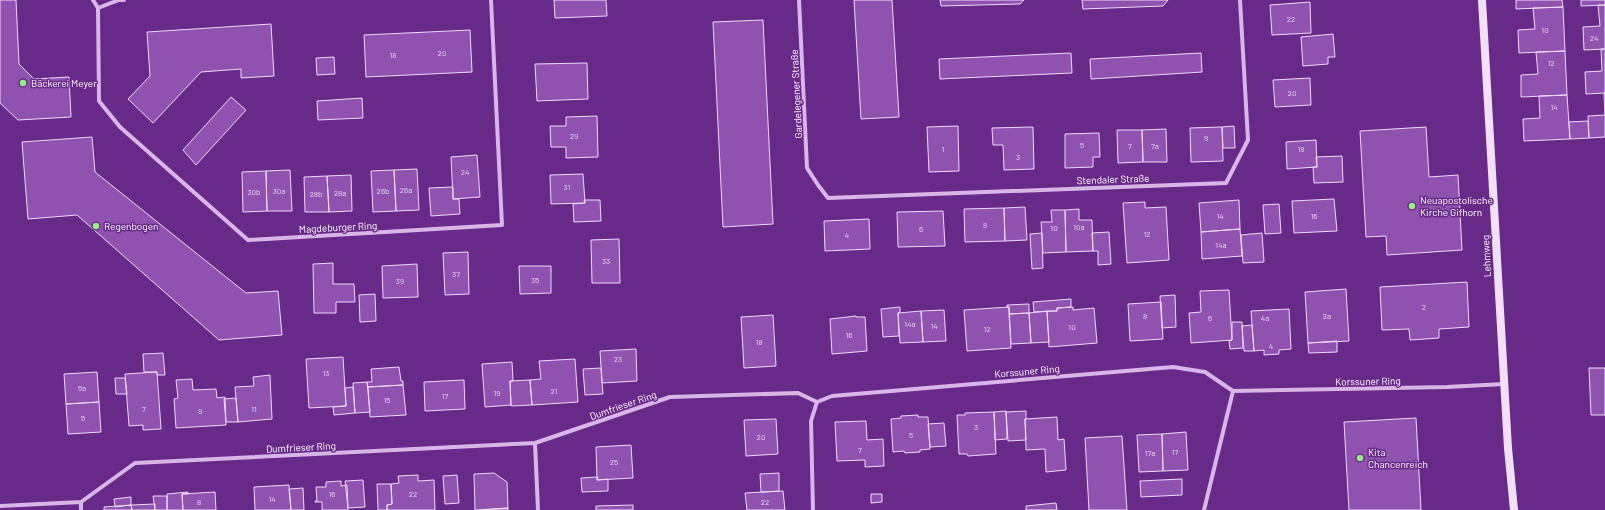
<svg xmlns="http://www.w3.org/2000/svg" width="1605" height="510" font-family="Barlow,sans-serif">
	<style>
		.building { fill: #8f53af; stroke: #eddbf7 }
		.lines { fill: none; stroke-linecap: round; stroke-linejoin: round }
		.street { stroke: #d7b7e8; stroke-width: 4 }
		.secondary { stroke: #f0e1f8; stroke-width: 8 }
		.poi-dot { fill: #94ef7e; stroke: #682a88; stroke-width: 1.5 }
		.labels { text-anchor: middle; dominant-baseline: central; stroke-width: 3; stroke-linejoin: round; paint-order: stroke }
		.number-label { font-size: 8px; fill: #e3d4eb }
		.poi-label { font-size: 10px; fill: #fff; stroke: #682a88; text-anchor: start }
		.street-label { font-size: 10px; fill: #fff; stroke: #682a88 }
	</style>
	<rect width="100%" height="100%" fill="#682a88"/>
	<path class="building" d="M0,0H16L19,64L34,79L69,77L71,117L18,120L0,103Z
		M554,0H606L607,16L555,18Z
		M854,0H892L899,117L861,119Z
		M940,0H1024L1020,4L941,6Z
		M1082,0H1168L1163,6L1083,9Z
		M1516,0H1562L1563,7L1516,9Z
		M1581,0H1605V5L1581,6Z
		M1310,2L1311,33L1272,35L1270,5Z
		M1598,5H1605V49L1584,50L1583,27L1600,26Z
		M1563,7L1565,51L1519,53L1518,30L1535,29L1533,8Z
		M763,20L773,224L723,227L713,22Z
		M271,24L274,76L241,78V69L201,72L153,123L128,99L150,76L147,32Z
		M470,30L472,72L366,77L364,35Z
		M1333,34L1335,57H1328V64L1303,66L1301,37Z
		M1601,49H1605V93L1586,94L1585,72L1602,71Z
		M1565,51L1567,95L1521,97V75L1538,74L1536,52Z
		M1071,53L1072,73L940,79L939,59Z
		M1201,53L1202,72L1091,79L1090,59Z
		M334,57L335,74L317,75L316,58Z
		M587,63L588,99L537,101L535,64Z
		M1310,78L1311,105L1275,107L1273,80Z
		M1604,93H1605V137L1589,138L1588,116L1605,115Z
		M1567,95L1570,139L1524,141L1523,119L1540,118L1539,96Z
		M231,97L246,110L196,165L183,150Z
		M362,98L363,118L318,120L317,101Z
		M597,116L598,157L566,158V147H551L550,126H566V117Z
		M1588,121L1589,138L1570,139L1569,122Z
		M958,126L959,171L929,172L927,127Z
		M1234,126L1235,148H1223L1222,127Z
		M1033,127L1034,169L1004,170L1003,145H993L992,128Z
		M1222,127L1223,161L1191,162L1190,128Z
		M1426,127L1429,177L1458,175L1462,250L1387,255L1386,236L1366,237L1360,131Z
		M1166,129L1167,162H1143L1142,130Z
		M1117,130H1142L1143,162L1118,163Z
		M1099,133L1100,157H1093V167L1065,168V134Z
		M92,137L95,172L246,293L278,291L282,335L219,340L77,215L28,219L22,142Z
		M1316,140L1317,167L1287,169L1286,142Z
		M477,155L480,197L453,199L451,157Z
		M1342,156L1343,182L1314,183L1313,167H1317L1316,157Z
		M417,169L419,210L396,211L394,170Z
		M290,170L292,211H267L266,171Z
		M394,170L396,211L373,212L371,171Z
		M266,171L267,211L243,212L242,172Z
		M583,174L585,203L551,204L550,175Z
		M351,175L352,211L329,212L327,176Z
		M327,176L329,212H305L304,177Z
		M453,187V199H459L460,214L431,216L429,188Z
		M1334,199L1337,231L1294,233L1292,201Z
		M584,200H600L601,221L574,222L573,204L585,203Z
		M1239,200L1240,229L1201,232L1199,203Z
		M1145,202V208L1166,207L1169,260L1127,263L1123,203Z
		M1279,204L1281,233L1265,234L1263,205Z
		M1025,207L1027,240L1005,241L1004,208Z
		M1004,208L1005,241L965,242L964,209Z
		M1079,209V220H1092L1093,251L1066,252L1065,210Z
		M1051,210H1065L1066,252L1043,253L1041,222H1052Z
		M943,211L945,246L898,247L897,212Z
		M869,219L870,249L825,251L824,221Z
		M1240,229L1242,256L1202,259L1201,232Z
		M1109,232L1111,264L1098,265V251H1093L1092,233Z
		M1042,233L1043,268L1032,269L1030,234Z
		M1262,233L1264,262L1243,263L1241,235Z
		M619,239L620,283H592L591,240Z
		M468,252L469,294L445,295L443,253Z
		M333,263V284H354L355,302H336V313H314L313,264Z
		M417,264L418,297L383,298L382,266Z
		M519,266H551V293L520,294Z
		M1467,282L1469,327L1439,329V338L1410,340L1409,329L1382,330L1380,287Z
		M1346,289L1349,341L1308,343L1305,292Z
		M1229,290L1232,340L1191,343L1189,313L1201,312L1200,291Z
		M375,294L376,321L360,322L359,295Z
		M1175,295L1176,327L1162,328L1160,296Z
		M1071,299V307L1057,308V311L1034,312L1033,302Z
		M1161,302L1163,339L1130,341L1128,304Z
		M1029,304V313L1009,314V307H1007V305Z
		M900,307V312L898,313L899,336L883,337L881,309Z
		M1009,307L1011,348L967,351L964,310Z
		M1073,307V310L1094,308L1097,343L1049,347L1047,311H1057V308Z
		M1289,309L1291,349L1279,350V354L1264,355V350L1254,351L1251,311Z
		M944,310L946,341L923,342L921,311Z
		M921,311L923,342L900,343L898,313Z
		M1047,311L1049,342L1031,343L1029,313Z
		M1029,313L1031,343L1011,344L1009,314Z
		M773,315L776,366L744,368L741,317Z
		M856,316V317H865L867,351L832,354L830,319Z
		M1232,322H1242L1243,348L1230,349L1229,341L1232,340Z
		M1252,325L1254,351H1244L1242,326Z
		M1337,341V352L1309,353L1308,343Z
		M636,349L637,381L602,383L600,351Z
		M163,353L165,375H157V372H144L143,354Z
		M343,357L346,406L309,408L306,359Z
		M575,359L578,402L532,405L530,380L541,379L539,361Z
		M512,362L513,381H510L511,405L485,407L482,364Z
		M399,367L401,381H403V385L368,387L367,382H372L371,369Z
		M601,368L603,394L585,395L583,369Z
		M1589,368H1605V415H1591Z
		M97,372L99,402L66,404L64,374Z
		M157,372L161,429L143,430V425L129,426L125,374Z
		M270,375L272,419L238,422L235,387L254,386L253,377Z
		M115,378H125L127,394H116Z
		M192,379L193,390L216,389L217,398L225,397L226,425L176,428L174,399L178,398L176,380Z
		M464,380L465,409L425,411L424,382Z
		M530,380L532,405L511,406L510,381Z
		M367,382L370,412L355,413L353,383Z
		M403,385L406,415L370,417L368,387Z
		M353,387L355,413L334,415L333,407L346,406L345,388Z
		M236,398L238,422H226L224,399Z
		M99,402L101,432L68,434L66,404Z
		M1006,411L1007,439L995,440L994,412Z
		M1026,411V419H1025L1026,440L1008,441L1006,412Z
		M994,412L996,454L968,456L967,454H959L957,415H965V413Z
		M918,415V417H928L930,449L920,450V452L905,453L904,451L893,452L891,419L901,418V416Z
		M1057,417L1058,440L1064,439L1066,470L1046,472L1045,449L1026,450L1025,419Z
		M1416,418L1421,510H1349L1344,422Z
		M776,419L778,454L746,456L744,420Z
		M866,421L867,440L883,439L884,466L865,467V460L837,461L835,422Z
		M944,423L946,446L930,447L928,424Z
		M1186,432L1188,470L1163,471L1162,434Z
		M1162,434L1163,471L1139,472L1137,435Z
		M1122,436L1127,510H1089L1085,438Z
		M631,445L633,478L597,480L596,447Z
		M494,473L507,482L508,508L475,510L474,474Z
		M779,473V491L761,492L760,474Z
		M418,475V481L434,480L435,510H387V505L392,504L391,484L399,483L398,476Z
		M457,475L459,503L445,504L443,476Z
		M598,477L597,480L608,479V491L582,492L581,478Z
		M1182,479V495L1141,497L1140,481Z
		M363,480L365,507L348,508L345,481Z
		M341,481V486L347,485L348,510H322V502H315V501H317L316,487H326V482Z
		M377,484H391L392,504L387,505V510H378Z
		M289,485L291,510H255L254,487Z
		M303,488L304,510H291L289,489Z
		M783,491L785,510H747L745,493Z
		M188,492V494H182L183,510H167V494Z
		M215,492L216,510H183L182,494Z
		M871,494H882V502L871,503Z
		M153,496H167V510H155Z
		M131,497V505L115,507L114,499Z
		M1056,503L1057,510H1026V506Z
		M155,504V510H132L131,505Z
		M131,505L132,510H104V507Z
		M633,505V510H596V506Z
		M508,508V510H481Z"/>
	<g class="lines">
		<path class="street" d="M93,0L98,8L99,101L120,127L248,240L502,225L491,0
			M799,0L807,168L818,185L828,198L1226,183L1248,140L1240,0
			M98,8L119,0H124
			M535,443L538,510
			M81,502V510
			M0,506L81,502L135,463L535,443L670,397L798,393L817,402L832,396L1173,367L1205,372L1233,391L1447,387L1504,384
			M813,510L811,421L817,402
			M1204,510L1233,391"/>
		<path class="secondary" d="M1482,0L1508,448L1514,510"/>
	</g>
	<g class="poi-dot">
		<circle cx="23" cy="83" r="4"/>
		<circle cx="1412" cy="206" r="4"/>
		<circle cx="96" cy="226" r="4"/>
		<circle cx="1360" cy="458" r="4"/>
	</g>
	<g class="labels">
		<g class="number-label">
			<text x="1291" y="19">22</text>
			<text x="1545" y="30">10</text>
			<text x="1594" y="38">24</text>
			<text x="442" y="53">20</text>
			<text x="393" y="55">18</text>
			<text x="1551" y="63">12</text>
			<text x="1292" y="93">20</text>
			<text x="1554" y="107">14</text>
			<text x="574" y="136">29</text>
			<text x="1206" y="138">9</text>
			<text x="1082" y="145">5</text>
			<text x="1130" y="146">7</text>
			<text x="1155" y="146">7a</text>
			<text x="943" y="149">1</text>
			<text x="1301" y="149">18</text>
			<text x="1018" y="157">3</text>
			<text x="465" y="172">24</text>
			<text x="567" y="187">31</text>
			<text x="406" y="190">26a</text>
			<text x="279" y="191">30a</text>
			<text x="383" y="191">26b</text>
			<text x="254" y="192">30b</text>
			<text x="340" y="193">28a</text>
			<text x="316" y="194">28b</text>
			<text x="1220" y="216">14</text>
			<text x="1314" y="216">16</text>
			<text x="985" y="225">8</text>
			<text x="1079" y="227">10a</text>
			<text x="1054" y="228">10</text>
			<text x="921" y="229">6</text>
			<text x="1147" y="234">12</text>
			<text x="847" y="235">4</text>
			<text x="1221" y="245">14a</text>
			<text x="606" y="261">33</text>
			<text x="456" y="274">37</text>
			<text x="535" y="280">35</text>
			<text x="400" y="281">39</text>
			<text x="1424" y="307">2</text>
			<text x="1145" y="316">8</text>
			<text x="1327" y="316">2a</text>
			<text x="1210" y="318">6</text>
			<text x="1265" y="318">4a</text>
			<text x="910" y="324">14a</text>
			<text x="934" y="326">14</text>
			<text x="1072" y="327">10</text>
			<text x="987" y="329">12</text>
			<text x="849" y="335">16</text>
			<text x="759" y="342">18</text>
			<text x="1271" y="346">4</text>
			<text x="618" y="359">23</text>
			<text x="326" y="373">13</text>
			<text x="82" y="388">5a</text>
			<text x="554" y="391">21</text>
			<text x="497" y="393">19</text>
			<text x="445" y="396">17</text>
			<text x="387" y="400">15</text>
			<text x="144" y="409">7</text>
			<text x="254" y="409">11</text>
			<text x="200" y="411">9</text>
			<text x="83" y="418">5</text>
			<text x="976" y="427">3</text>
			<text x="911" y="435">5</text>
			<text x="761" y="437">20</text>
			<text x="860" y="450">7</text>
			<text x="1175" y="452">17</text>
			<text x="1150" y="453">17a</text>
			<text x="614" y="462">25</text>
			<text x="332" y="494">16</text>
			<text x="413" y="494">22</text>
			<text x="272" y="499">14</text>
			<text x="199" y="502">8</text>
			<text x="765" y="502">22</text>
		</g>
		<g class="poi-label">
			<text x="31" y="83">Bäckerei Meyer</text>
			<text x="1420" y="200">Neuapostolische<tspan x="1420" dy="12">Kirche Gifhorn</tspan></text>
			<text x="104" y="226">Regenbogen</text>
			<text x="1368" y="452">Kita<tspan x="1368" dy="12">Chancenreich</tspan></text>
		</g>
		<g class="street-label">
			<text transform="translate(796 94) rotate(-93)">Gardelegener Straße</text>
			<text transform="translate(1113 179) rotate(-2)">Stendaler Straße</text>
			<text transform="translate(338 227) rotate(-3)">Magdeburger Ring</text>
			<text transform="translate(1486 256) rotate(-93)">Lehmweg</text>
			<text transform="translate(1027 371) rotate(-5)">Korssuner Ring</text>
			<text transform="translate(1368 381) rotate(-1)">Korssuner Ring</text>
			<text transform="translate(623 405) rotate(-19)">Dumfrieser Ring</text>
			<text transform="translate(301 447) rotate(-3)">Dumfrieser Ring</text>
		</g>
	</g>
</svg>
